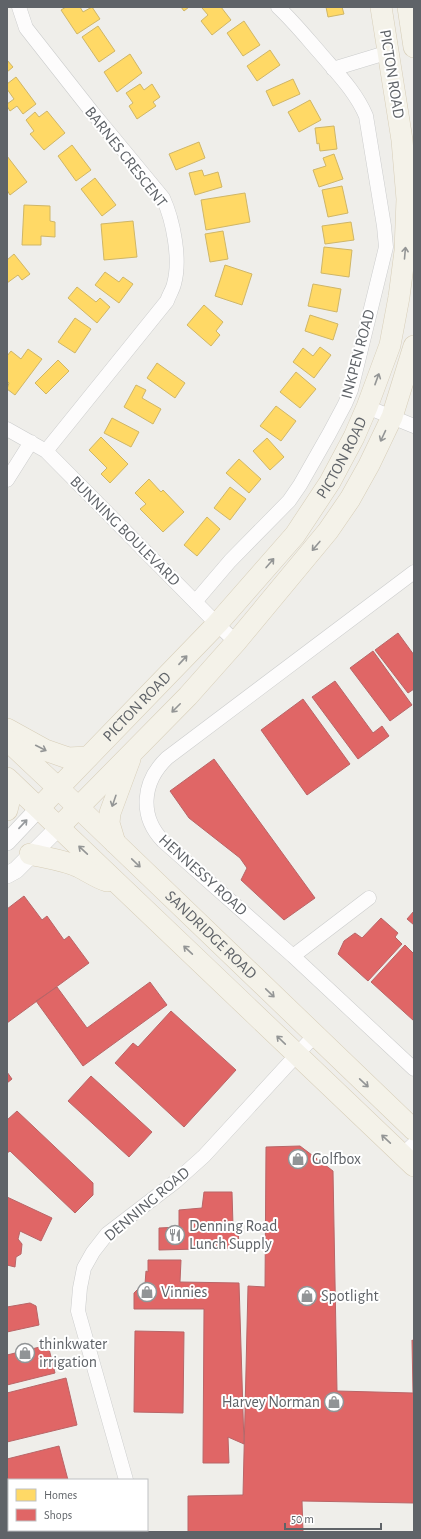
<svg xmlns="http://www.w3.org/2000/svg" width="421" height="1539" font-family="'Alegreya Sans',sans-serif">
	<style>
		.homes { fill: #ffd966; stroke: #cfb667 }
		.shops { fill: #e06666; stroke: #b96567 }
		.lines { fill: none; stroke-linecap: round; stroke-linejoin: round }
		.minor-casing { stroke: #cbcccc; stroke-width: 15 }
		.tertiary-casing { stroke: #cbcccc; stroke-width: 18 }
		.primary-casing { stroke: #d7ceb8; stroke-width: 22 }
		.minor { stroke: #fdfcfc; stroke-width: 14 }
		.tertiary { stroke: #fdfcfc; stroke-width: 17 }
		.primary { stroke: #f4f2e9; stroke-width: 21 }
		.oneway { stroke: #939595 }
		.oneway2 { stroke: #96999c }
		.labels { text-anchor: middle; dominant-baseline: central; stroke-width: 4; stroke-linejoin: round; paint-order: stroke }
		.street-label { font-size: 16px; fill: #5f6368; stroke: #fff }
		.poi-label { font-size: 16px; fill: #5f6368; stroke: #fff; text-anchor: start }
	</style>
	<rect width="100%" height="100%" fill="#efeeea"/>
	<path class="homes" d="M66,7H80L83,12L92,7L100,19L77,34L61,10Z
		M181,7H189L184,11Z
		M203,7H221L231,20L212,35L201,21L208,15L202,8Z
		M326,7H342L344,14L328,17Z
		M244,21L260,45L243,56L227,33Z
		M98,26L115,51L99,62L82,37Z
		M270,50L280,65L257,81L247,66Z
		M130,54L142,73L117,92L104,72Z
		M7,60L13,67L7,72Z
		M16,77L36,104L23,114L17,106L10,111L7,106V104L14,99L7,89V84Z
		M293,79L300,94L273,106L266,91Z
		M140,84L144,90L152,84L160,97L153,102L156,106L137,119L129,106L133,103L126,93Z
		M310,100L321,120L299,132L288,112Z
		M47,111L65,133L44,150L30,134L34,131L26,120L35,112L39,117Z
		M334,126L337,149L320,151L319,143L317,144L315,128Z
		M199,142L205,158L176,170L169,154Z
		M72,145L91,170L76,181L58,156Z
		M334,154L343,179L319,187L313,170L326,166L323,158Z
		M7,156L27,182L10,195L7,190Z
		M202,170L204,176L218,172L222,187L195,195L189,173Z
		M95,178L116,205L102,216L81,189Z
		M342,186L348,213L328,217L322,190Z
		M245,193L250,222L206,230L201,200Z
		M24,205L50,206V221L55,222V237L41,236V245H22Z
		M133,221L137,257L104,260L101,224Z
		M351,222L354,240L325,244L322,226Z
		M223,231L228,259L210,262L205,234Z
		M324,247L352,250L349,277L321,273Z
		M14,254L30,274L22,280L18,275L7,283V260Z
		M225,265L252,274L242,305L215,296Z
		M105,272L119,282L123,277L133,284L119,303L95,285Z
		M313,284L341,289L337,312L308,306Z
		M77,287L96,302L100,298L110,307L97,323L68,298Z
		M204,305L223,322L216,331L220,335L211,346L187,325Z
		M310,315L338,324L333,340L305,331Z
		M75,318L91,329L75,353L58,342Z
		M320,347L331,355L314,378L293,362L303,348L313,356Z
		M28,349L42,359L15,395L7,389L9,383L7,381V356L11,351L21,359Z
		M58,360L69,371L46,394L35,383Z
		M157,363L185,383L175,398L147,378Z
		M296,372L316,389L300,408L280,392Z
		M136,385L146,390L142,398L161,409L153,424L124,407Z
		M276,406L296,421L281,441L260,426Z
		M112,418L139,432L131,447L104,433Z
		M101,437L128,464L110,483L101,474L107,468L89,450Z
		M267,438L284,457L270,470L253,451Z
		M239,459L261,479L249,493L226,473Z
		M149,479L161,492L163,490L184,512L163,532L140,509L146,504L135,493Z
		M230,487L246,499L230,520L214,508Z
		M207,517L220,529L197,556L184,545Z"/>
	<path class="shops" d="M398,633L414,655V689L408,693L375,650Z
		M373,651L412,705L390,721L350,668Z
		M335,681L373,733L382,726L389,736L358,759L312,697Z
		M303,699L350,764L307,795L261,730Z
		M214,759L315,898L284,920L241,880L247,868L240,858L189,818L170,791Z
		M24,896L42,920L47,916L64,940L69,936L89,963L7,1023V909Z
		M414,911V925L407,919Z
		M381,918L398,933L395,937L402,944L368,981L338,954L344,941L355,933L362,938Z
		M405,945L414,954V1021L371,982Z
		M150,982L167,1005L83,1066L36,1001L57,987L87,1028Z
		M171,1011L236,1070L184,1127L115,1063L133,1043L138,1047Z
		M7,1072L12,1079L7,1083Z
		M91,1076L152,1132L129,1157L68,1101Z
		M17,1111L93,1183V1195L75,1213L10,1151L7,1153V1120Z
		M300,1146L333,1171L337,1391L413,1393L412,1340L414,1341V1503L302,1501L303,1532H188V1496L243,1495L248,1286L265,1287L266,1147Z
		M204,1192H232L233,1226H238L239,1248L159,1250V1228L179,1227V1210L202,1208Z
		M7,1197L52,1218L41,1241L20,1231L18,1239L22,1244L21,1254L16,1257L15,1267L7,1265Z
		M148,1260H181L180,1282L239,1283L244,1444L228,1437L229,1463H203L204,1309H134V1293L143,1284H145L146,1271L148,1272Z
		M30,1303L36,1306L39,1325L7,1332V1307Z
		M135,1331L184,1332L183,1413L134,1412Z
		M48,1345L55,1373L7,1385V1355Z
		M66,1378L77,1425L7,1442V1393Z
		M59,1446L68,1480H9V1497L7,1498V1459Z
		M9,1497V1530H12L7,1531V1498Z"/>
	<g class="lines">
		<g class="minor-casing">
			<path id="minor" d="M19,7L26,28L92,112L163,198C173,220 181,259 174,284C173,289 169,295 167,301L46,451
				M333,69L389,52
				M367,407L414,426
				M7,429L46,451L217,624L236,642
				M7,480L31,442
				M414,572L167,758C142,782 139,816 163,841L293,956L414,1069
				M195,602L230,561L289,501L300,485L329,434L345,404L351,390L386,247L384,226L366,116C356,92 337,73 320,53C306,37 293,21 278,7
				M293,956L369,898
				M402,1155L414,1144
				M126,1480L78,1311L80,1288L84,1268L93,1252L107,1234L175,1182L204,1156L314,1036
				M140,1530L141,1532"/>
		</g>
		<g class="tertiary-casing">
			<path id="tertiary" d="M7,842L39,808
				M7,875L16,870L59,827"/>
		</g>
		<g class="primary-casing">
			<g id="primary">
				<path d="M408,7L414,47"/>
				<path d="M7,729L45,750L68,758L88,757"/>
				<path id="s1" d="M7,740L58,788L414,1130"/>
				<path d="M7,778L414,1166"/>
				<path id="s2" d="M39,808L217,624L295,535L330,482L354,437L367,407L390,345L399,297L405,251L407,199L402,140L381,7"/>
				<path d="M7,810L10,798L11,782"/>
				<path d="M59,827L188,696L236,642L328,531L350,499L369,465L392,417L414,346"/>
				<path d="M115,843L109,823L110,813L130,759"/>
				<path d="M30,854C46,858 64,860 79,867C89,872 97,878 107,881"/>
			</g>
		</g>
		<use href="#minor" class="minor"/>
		<use href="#tertiary" class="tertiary"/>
		<use href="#primary" class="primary"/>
	</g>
	<defs><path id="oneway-shaft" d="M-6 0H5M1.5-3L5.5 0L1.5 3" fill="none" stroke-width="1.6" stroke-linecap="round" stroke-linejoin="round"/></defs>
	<g class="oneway">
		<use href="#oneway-shaft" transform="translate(405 253) rotate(-85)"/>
		<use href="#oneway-shaft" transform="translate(377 379) rotate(-70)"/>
		<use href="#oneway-shaft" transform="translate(383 436) rotate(115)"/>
		<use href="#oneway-shaft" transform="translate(316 546) rotate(130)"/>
		<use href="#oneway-shaft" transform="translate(270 563) rotate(-49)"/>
		<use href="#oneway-shaft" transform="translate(183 660) rotate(-47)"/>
		<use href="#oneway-shaft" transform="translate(176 708) rotate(135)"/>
		<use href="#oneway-shaft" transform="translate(41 748) rotate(27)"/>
		<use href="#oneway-shaft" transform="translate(114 801) rotate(109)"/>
		<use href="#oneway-shaft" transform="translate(83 850) rotate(-137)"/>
		<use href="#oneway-shaft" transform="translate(136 863) rotate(44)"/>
		<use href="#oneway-shaft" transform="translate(188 950) rotate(-137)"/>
		<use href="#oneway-shaft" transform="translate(270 993) rotate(44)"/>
		<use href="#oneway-shaft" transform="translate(281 1040) rotate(-136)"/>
		<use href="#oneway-shaft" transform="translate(364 1083) rotate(43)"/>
		<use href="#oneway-shaft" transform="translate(386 1139) rotate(-137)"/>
	</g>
	<use class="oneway2" href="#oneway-shaft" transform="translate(23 824) rotate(-47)"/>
	<defs>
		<g id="shop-ring" transform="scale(1)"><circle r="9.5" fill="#fff" stroke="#919496" stroke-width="1.5"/><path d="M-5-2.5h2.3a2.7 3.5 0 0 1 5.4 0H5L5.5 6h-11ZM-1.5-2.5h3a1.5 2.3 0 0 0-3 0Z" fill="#919496"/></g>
		<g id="restaurant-ring" transform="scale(1)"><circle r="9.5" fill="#fff" stroke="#919496" stroke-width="1.5"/><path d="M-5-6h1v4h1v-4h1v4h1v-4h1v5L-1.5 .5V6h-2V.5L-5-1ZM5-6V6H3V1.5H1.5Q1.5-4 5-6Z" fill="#919496"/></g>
	</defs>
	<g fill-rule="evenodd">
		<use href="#shop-ring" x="298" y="1159"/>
		<use href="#restaurant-ring" x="175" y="1235"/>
		<use href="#shop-ring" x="147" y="1292"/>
		<use href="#shop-ring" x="307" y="1296"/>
		<use href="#shop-ring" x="25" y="1353"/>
		<use href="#shop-ring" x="334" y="1402"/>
	</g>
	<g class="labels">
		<g class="street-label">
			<text transform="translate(392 74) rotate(81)">PICTON ROAD</text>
			<text transform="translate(126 157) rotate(52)">BARNES CRESCENT</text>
			<text transform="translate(358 354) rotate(-75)">INKPEN ROAD</text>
			<text stroke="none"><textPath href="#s2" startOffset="465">PICTON ROAD</textPath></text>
			<text transform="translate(125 531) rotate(45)">BUNNING BOULEVARD</text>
			<text stroke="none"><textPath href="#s2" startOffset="141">PICTON ROAD</textPath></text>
			<text transform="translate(203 875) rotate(42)">HENNESSY ROAD</text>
			<text stroke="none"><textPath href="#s1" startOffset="282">SANDRIDGE ROAD</textPath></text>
			<text transform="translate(147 1204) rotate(-40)">DENNING ROAD</text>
		</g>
		<g class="poi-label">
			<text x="312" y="1159">Golfbox</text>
			<text x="189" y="1226">Denning Road<tspan x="189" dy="18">Lunch Supply</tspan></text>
			<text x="161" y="1292">Vinnies</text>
			<text x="321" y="1296">Spotlight</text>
			<text x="39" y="1344">thinkwater<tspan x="39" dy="18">irrigation</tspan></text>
			<text x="320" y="1402" text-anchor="end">Harvey Norman</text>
		</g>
	</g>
	<rect width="421" height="1539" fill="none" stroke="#5f6368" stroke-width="16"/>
	<rect x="8" y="1479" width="140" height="52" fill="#ffffff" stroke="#bfc1c3"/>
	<rect x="16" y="1489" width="20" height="12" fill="#ffd966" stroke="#bfc1c3"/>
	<text x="44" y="1499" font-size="12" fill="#5f6368">Homes</text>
	<rect x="16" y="1509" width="20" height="12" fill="#e06666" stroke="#bfc1c3"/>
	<text x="44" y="1519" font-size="12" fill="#5f6368">Shops</text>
	<path d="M285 1523v6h96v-6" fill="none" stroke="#5f6368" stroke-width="2"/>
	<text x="291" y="1523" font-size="12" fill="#5f6368" stroke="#ffffff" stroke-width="3" paint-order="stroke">50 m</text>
</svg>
